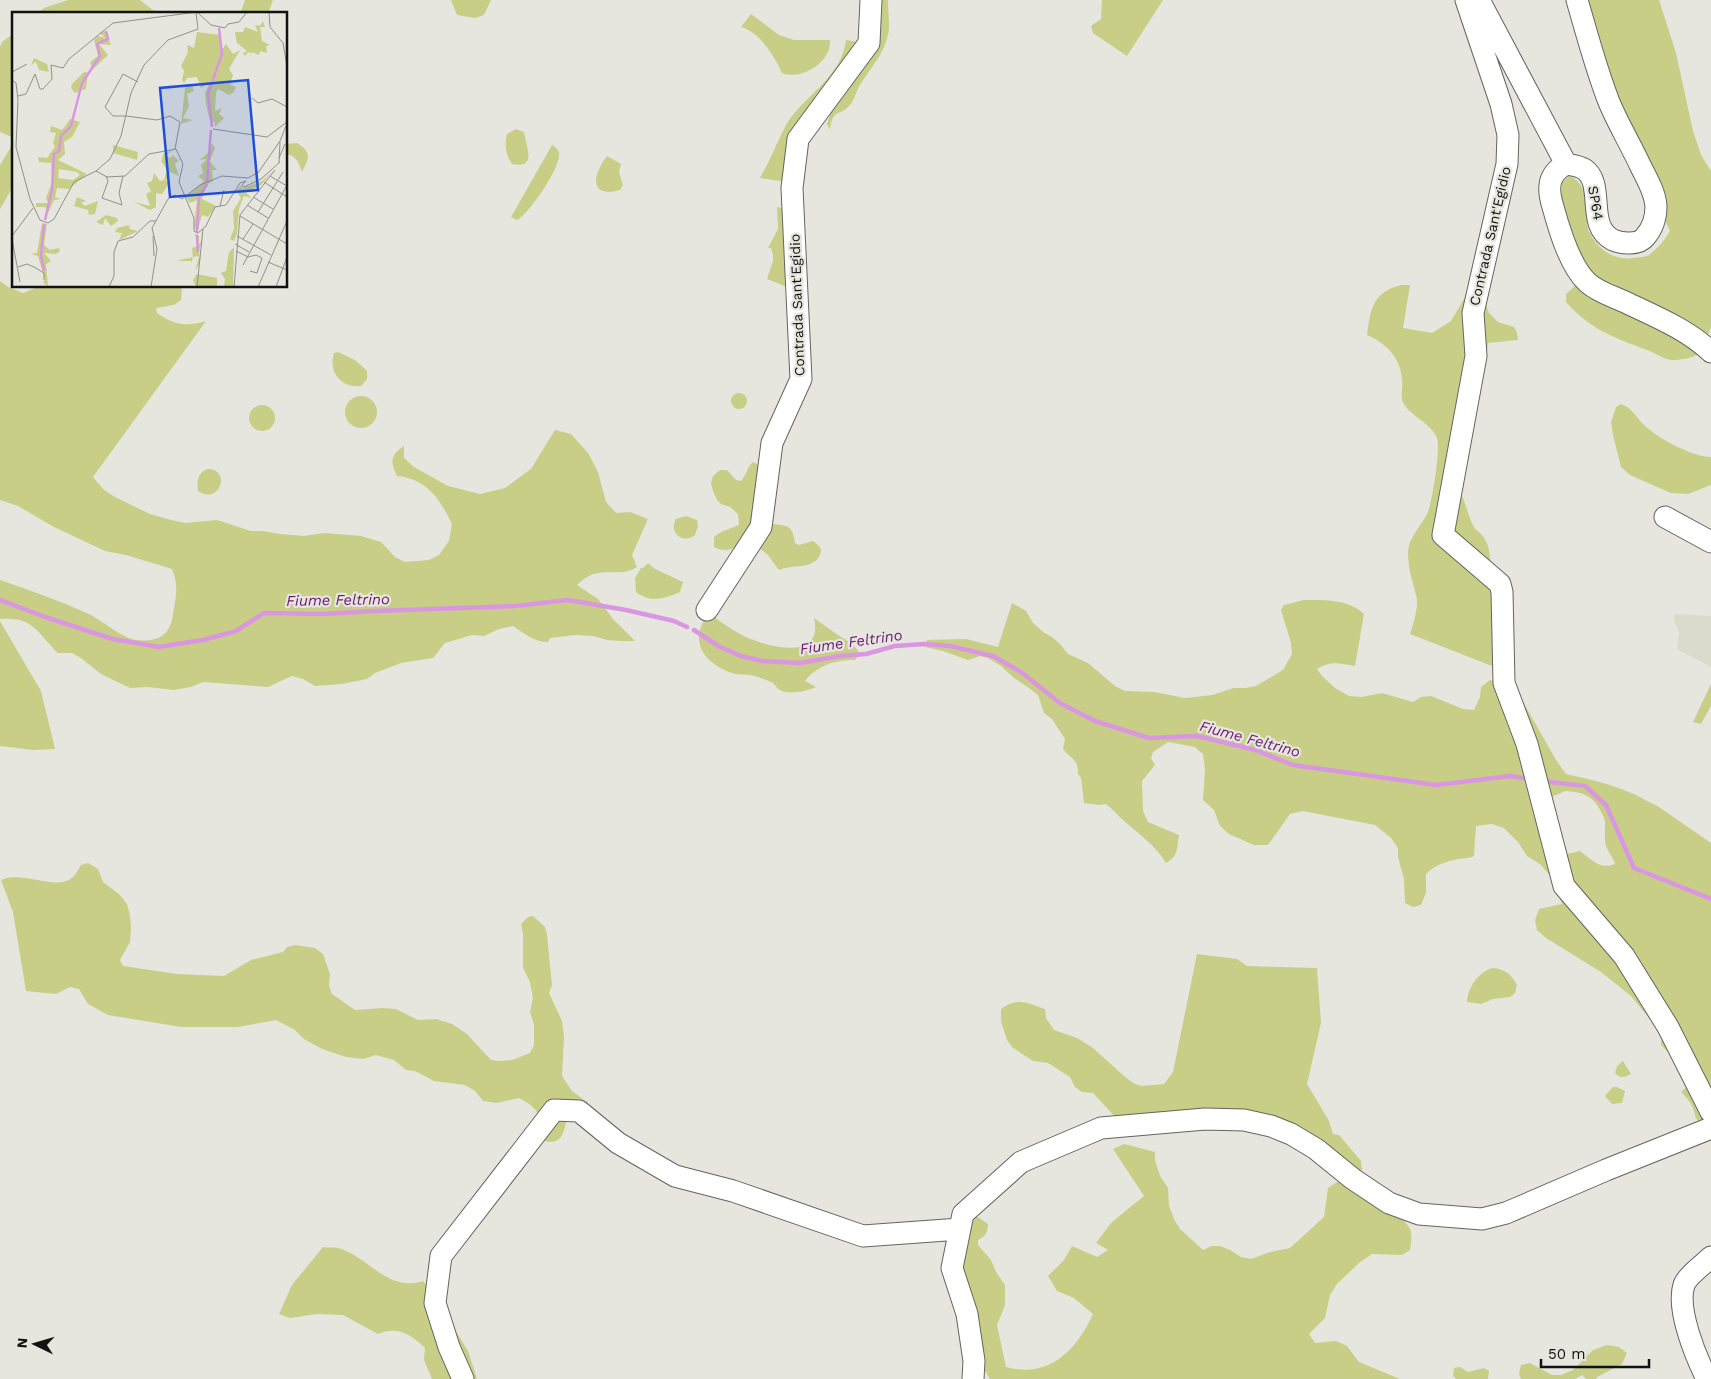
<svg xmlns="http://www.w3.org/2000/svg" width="1711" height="1379" font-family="'Work Sans',sans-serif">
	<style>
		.built { fill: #dadbcd }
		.green { fill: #c8ce86; fill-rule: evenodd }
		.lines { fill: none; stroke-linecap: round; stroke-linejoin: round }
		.stream { stroke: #db96e2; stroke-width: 4.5 }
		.minor-casing { stroke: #64655f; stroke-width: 23 }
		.minor { stroke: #fff; stroke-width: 21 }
		.labels { text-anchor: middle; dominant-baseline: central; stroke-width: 4.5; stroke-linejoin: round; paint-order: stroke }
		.street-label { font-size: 14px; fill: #121210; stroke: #e6e6df }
		.water-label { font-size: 15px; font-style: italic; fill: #6a1672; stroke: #e6e6df }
		.inset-river { fill: none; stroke: #db96e2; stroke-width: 2.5 }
		.inset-road { fill: none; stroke: #91918c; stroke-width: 1 }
		.view { fill: #1d4ed8; fill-opacity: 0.15; stroke: #1d4ed8; stroke-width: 2.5 }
		.inset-edge { fill: none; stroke: #121210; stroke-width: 2.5 }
	</style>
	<rect width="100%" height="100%" fill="#e6e6df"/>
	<path class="built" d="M1674,614L1711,616V667L1677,649L1679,631L1674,621Z"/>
	<path class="green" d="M68,0H140L158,14H37L44,8Z
		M245,0H273L268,14H240Z
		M451,0H491L484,15L475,18L457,15Z
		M878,0H888C888,9 889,18 889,27C888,50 871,67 860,85C856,91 855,99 850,105C838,118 833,107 830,130L827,124L833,106Z
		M1102,0H1163L1127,56L1093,33L1091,26L1101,19Z
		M1580,0H1659L1676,53L1693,131L1701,155L1711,171V327L1706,340L1585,272C1575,244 1559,214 1562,183L1569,176C1589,182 1586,212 1588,229C1596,248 1612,261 1634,258C1639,257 1645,257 1649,255C1658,248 1664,241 1670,231L1663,216Z
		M751,14L779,35L794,40H830C832,62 801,81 782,73C775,57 759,31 741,27Z
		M14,33V134L12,137L0,132V47L2,42Z
		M846,40L859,42L834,87L787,182L760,178C770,161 777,142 786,125C804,95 841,79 846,40Z
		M516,129L524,132C526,146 538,169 512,164C506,155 504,145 507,134Z
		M297,143C312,152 309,158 302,172C299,163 296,155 286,154V144Z
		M12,145L14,146V185L0,209V165Z
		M552,145C555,147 559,149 559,154C561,167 529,214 517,220L511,217Z
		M607,156L621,164L619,172L623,185L620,190C588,199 593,174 607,156Z
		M777,207L785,209L787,287L767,279L773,261V255L771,248H768L778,229Z
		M0,281L8,287L23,293L40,286L182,287L181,300L174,305L156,308L157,313C174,325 185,327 206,321L93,477L104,490L115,497L150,514L171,520L186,523L217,520L251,531H263L280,534L304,536L324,533L361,536L381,542L395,557L405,562L429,560L439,555L449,541L452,524C440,499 427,479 397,476C390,462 390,455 404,446V458L414,467L448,486L480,494L505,488L531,469L555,430L571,434L588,453L598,472L606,502L616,513L630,512L648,519L632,555L637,567C618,580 599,562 577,585L598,599L613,619L635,641H620L607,640L593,636L576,635L550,638L548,642C534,642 525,634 513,626L499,629L484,636L472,635L445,643L433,658L401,663L375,673L367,679L342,684L315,686L303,679L292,676L268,687L203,682L191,687L173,690L148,687L130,688L101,674L81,658L72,653H58C37,633 34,616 0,619V580C30,590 60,601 89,614C101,620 124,639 136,640C157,642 170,637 173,614C176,595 179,587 172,569L126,555L105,551L54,527L18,506L0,500Z
		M1401,285H1410L1403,328L1432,333L1451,321L1465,297L1473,289L1482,291L1489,313L1498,322L1514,327L1517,333L1518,340L1488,343L1486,363L1478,390L1458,489C1466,500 1467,515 1474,527C1475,530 1480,532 1482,535C1489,544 1489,551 1491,562L1487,567L1502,655L1492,666L1410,634C1413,625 1416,615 1417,605C1418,597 1414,591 1413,583C1410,574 1408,562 1408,553C1408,538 1422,525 1428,512C1432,502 1441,447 1437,438C1431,422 1405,414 1402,399C1401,393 1403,386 1402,380C1401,358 1387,344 1367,335C1371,308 1372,293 1401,285Z
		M1576,285L1668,332L1701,353C1692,358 1683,360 1672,360C1662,359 1656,353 1647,350C1613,337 1591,330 1566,302V294Z
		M338,352L355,360L367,371V379L361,386C341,388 328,372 334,353Z
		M731 401a8 8 0 1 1 16 0a8 8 0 1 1-16 0Z
		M345 412a16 16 0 1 1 32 0a16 16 0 1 1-32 0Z
		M1621,404C1632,408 1636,417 1644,425C1657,438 1693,457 1711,457V485L1688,494L1671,493L1630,475L1621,467L1613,435L1611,422L1616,407Z
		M249 418a13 13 0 1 1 26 0a13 13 0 1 1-26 0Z
		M753,462L762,467L748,542C737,547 726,554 714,547V537L721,532L739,525L738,514L730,507L721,504L717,500L713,491L711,483L713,476L720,470H727L736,480L741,481C747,474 747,467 753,462Z
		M207,469C232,468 220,506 198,491C197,481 197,474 207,469Z
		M686,516L697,520L698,526L695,535C683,545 668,532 676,519Z
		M773,524C789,525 793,527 795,543L799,545L813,541C818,545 823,548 820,555C813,570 792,564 779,570L767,554L754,544L765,526Z
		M648,563L655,569L683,582L680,592C664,599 650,603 636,592L635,578L641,568H643Z
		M1304,600C1324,600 1348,599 1364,614L1355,666C1339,664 1332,660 1317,669L1322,676L1335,688L1349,696L1362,697L1382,693L1413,702L1421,697L1431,696L1463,709L1474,710L1480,697L1481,687L1490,680L1513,684L1556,760L1566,774C1588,779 1611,784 1631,793C1640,796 1647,802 1656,805L1711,843V1124L1706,1125C1692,1119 1697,1116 1692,1106C1690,1101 1685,1096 1681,1092L1691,1083L1676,1055L1667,1051L1661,1045L1662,1034L1631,996L1601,972L1546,938L1537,930L1535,920L1539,909L1562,904L1552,878L1540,864L1527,856L1518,842L1504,828L1492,824L1476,826L1474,856C1468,859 1464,858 1458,859C1445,862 1435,865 1426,874V893L1421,905L1413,907L1405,903L1404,879L1398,857V848L1391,838L1375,825L1303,811L1290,814L1268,845H1254L1229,834L1220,826L1214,810L1203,800L1205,770L1203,754L1195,747L1168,742L1153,752L1151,758L1155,765L1142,781L1143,811L1148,822L1179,835C1177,848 1178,857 1166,863C1155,845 1139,834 1124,821C1117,815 1113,809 1106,804L1099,805L1084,803L1081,778L1078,774C1078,758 1072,760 1063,749L1065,739L1052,719L1044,713L1038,695L1029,688L1014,678L1001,666L988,658L980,656L968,660L943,651L925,647L927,640L966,639L998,647L1012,603L1026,611L1033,623L1043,632L1052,637L1060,644L1068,654L1088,663L1115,686L1125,691L1154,692L1185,698L1212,695L1234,688H1245L1256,686L1283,670L1292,654L1291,643L1281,610L1284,605ZM1566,791C1582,792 1594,796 1601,812C1603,815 1605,819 1605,823C1605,831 1604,838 1606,846C1608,852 1613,857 1615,864C1600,870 1592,860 1580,851L1562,855L1546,799Z
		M710,614C721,622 733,631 746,637C768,647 824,662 814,618C821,623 828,628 835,633C845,640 854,643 860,654L855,660C835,660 818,665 805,681L816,687C807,691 787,696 778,689C776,687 775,685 773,683C767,680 761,678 755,676C748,674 742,675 735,674C714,668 692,651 701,627C702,622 707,618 710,614Z
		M0,621L41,691L55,749L33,750L0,746Z
		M1711,684V706L1701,724L1693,722Z
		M88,863L98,869L103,882L119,894L127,904L130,915L131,928L130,942L120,960L123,966L177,974L224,976L251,960L283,952L287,947L295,945L315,948L323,954L330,974L329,985L332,994L355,1010L382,1008L396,1009L418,1020L436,1019L452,1024L467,1034L491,1060L500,1061L512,1060L530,1053L534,1045V1025L530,1012L533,998L530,982L523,968V934L521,924L528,917L533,916L545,927L547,935L552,985L549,993L562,1021L564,1037L562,1076L572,1091L587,1102L583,1110L568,1114C564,1128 565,1146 544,1141C540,1117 542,1110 519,1098L497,1103L483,1101L475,1091L465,1085L434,1081L415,1071L406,1070L394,1060L376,1055L363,1059L346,1057L322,1049L304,1039L295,1030L276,1020L238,1027H181L108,1015L88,1004L79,989L70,987L56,994L26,991L13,912L1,880C23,870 58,893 74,876C77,873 79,868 81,865Z
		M1197,954L1237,959L1247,966L1317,968L1321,1023L1307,1084L1329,1121L1333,1134L1339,1135L1361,1161L1363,1179L1302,1131L1118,1120L1093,1093L1082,1092L1075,1087L1070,1077L1048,1063L1033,1061L1012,1047L1007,1040L1001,1021V1009C1018,997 1027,1003 1045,1009L1046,1018L1054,1030L1077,1038L1093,1048L1124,1076L1133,1083L1141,1086L1164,1084L1173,1072Z
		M1492,968C1505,969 1511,974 1517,985L1515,993L1510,997L1493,999L1481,1004L1467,1002C1468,987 1478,973 1492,968Z
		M1623,1061L1631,1074C1625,1077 1620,1079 1615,1073L1617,1066Z
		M1613,1087H1617L1625,1091L1622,1103L1612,1104L1605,1096Z
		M1124,1144L1155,1152V1160L1160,1176L1168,1188L1169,1206L1175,1221L1180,1229L1203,1250L1212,1246H1220L1230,1250L1241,1257L1251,1259L1270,1252L1290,1248L1324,1217L1328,1188L1340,1180C1359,1191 1398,1209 1409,1227C1413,1233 1411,1242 1410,1250L1402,1255L1372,1254L1359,1263L1337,1284L1330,1295L1325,1318L1309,1334L1315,1343L1336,1341L1347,1346L1359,1362L1400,1379H990L981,1364L958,1268L973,1214L988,1224C988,1232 986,1236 978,1240V1245L991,1260L996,1272L1005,1285V1305L997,1325L1006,1367C1050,1379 1077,1349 1093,1314L1074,1298L1057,1291L1048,1276L1064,1260L1072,1246L1097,1257L1108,1250L1096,1243L1112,1222L1144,1196L1113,1149Z
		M323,1247C328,1248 334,1247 338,1248C368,1256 388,1293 423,1281L447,1310L454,1328L468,1351L477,1379H432L424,1360L425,1348C410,1334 398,1326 378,1334L343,1315L317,1314L290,1318L279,1314L292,1285Z
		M1607,1345L1619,1347L1627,1353L1622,1364L1597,1377L1596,1379H1586L1582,1375L1575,1379H1521L1519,1374L1521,1365L1530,1363L1552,1375H1561L1573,1370L1593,1350Z
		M1460,1367L1468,1372L1484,1368L1489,1371L1488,1379H1456L1453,1376L1454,1368Z"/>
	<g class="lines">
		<path class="stream" d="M0,600L48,618L113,639L159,647L203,640L236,631L264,613L322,614L375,611L515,606L568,600L626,610L674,621L687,627
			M694,630L720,647L741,656L762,661L800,663L840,656L866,654L895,646L924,644L950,646L993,656L1021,672L1060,703L1095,721L1149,738L1197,736L1255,750L1293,765L1436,785L1510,776L1529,779
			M1542,781L1585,786L1606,805L1634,868L1711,899"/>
		<g class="minor-casing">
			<path id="minor" d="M1466,0L1501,104L1508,135L1507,164L1473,313L1476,356L1443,535L1500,584L1502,592L1504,683L1527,744L1564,886L1624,956L1668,1027L1711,1112
				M1479,0L1566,164
				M1577,0C1587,34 1596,69 1609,102C1618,124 1631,145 1641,167C1647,179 1655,192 1656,206C1656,218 1653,228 1645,237C1639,245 1622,244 1613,240C1585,226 1606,184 1584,169C1579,166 1571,165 1566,164C1548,174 1547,188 1553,207C1559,229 1570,267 1588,283C1598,292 1612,296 1625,302C1654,316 1687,329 1711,352
				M1665,517L1711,542
				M707,610L761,527L772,443L801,379L792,188L798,139L869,43L871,0
				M463,1379L449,1347L435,1303L441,1256L554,1110L579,1111L618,1143L675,1176L733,1191L863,1236L960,1229
				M973,1379L974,1361L967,1314L952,1268L963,1214L1021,1162L1101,1128L1205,1119L1244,1120L1271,1126L1291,1134L1316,1149L1353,1179L1389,1203L1419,1214L1482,1219L1506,1213L1606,1170L1711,1128
				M1707,1379C1696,1357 1676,1309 1684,1285C1687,1276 1704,1264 1711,1257"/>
		</g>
		<use href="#minor" class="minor"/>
	</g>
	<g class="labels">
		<g class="street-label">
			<text transform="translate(1596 203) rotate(80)">SP64</text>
			<text transform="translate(1490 236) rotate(-77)">Contrada Sant'Egidio</text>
			<text transform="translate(797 305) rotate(-92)">Contrada Sant'Egidio</text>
		</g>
		<g class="water-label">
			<text transform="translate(338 600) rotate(-1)">Fiume Feltrino</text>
			<text transform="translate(851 642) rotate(-8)">Fiume Feltrino</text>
			<text transform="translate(1250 739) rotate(15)">Fiume Feltrino</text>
		</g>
	</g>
	<g transform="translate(12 12)">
		<rect width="275" height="275" fill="#e6e6df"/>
		<path d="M251,9L253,15H248L250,29L258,33L254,34L255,41L248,39L247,43L240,40L238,45L239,41L236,40L233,44L231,41L235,39L225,31L223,20H231L233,15L246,20L243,13L248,14ZM94,19L99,33L87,32L96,43L80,58L78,50L86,44L82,28L86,24L94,26L87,21ZM185,20L208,23L210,38L214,32L221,42L228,38L217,57L221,63L218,72L224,75L222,80L217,83L206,77L204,81L203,99L210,96L207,102L212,106L203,115L202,109L199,113L194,93L193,81L197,72L189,76L185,65L175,66L172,71L170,68L172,59L169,54L176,40L175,33L182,36ZM22,46L35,52L37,60L27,58L24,50L19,53ZM72,60L76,61L74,77L63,81L59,76L60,72ZM180,73L182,79L175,82L177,94L171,106L181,108L169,112L173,76ZM58,107L68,110L60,125L52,130L53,142L46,148L75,162L57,177L45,176L43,185L49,187L42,188L36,201L33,195H24V191H36L34,186L40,170L39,151L27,150L26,145L35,146L43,135L41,131L44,121L38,120L39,114L50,118ZM47,157L65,160L68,163L61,168L46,166ZM200,131L203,136L198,149L205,158H200L201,169L195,173L190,187L204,194L196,205L190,203L185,221L182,213L185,188L178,191L174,185L192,169L186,164L191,161L189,153L195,147L188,148L198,139ZM101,133L126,140L125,148L101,141ZM162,138L154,143L158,146L161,143L166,148L169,146L163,152L167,164L158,160L154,169L157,171L150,182L144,181V195L138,198L122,190L138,194L134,182L139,179L135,171L140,169L142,161L148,169L152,168L155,158L149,149L152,141ZM262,158L249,173L234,180L239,186L232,184L227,196L225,221L222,229L218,227L222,217L221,199L229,186L224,179L229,173L231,176L250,169ZM65,185L74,189L69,191L73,194L86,189L83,202L77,203L76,198L62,194ZM94,203L105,206L106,209L99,214L93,206L91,213L84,210ZM30,211L35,212L32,233L38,238L47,236L48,239L44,242L32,241L39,249L34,252L36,275L31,270L33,268L26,244L19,242L25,241ZM117,213L118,217L126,219L107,228L110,221L103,220L105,216ZM183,221L187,224V233L191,225L187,239L188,251L183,259L187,244L181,245L179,252V249H164L181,245L180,236L185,234ZM222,235L221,275H212L213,267L209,261L214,259L217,240ZM185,262L205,266V275H184L181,268Z" fill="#c8ce86" fill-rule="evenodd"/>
		<path class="inset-river" d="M200,115L196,82L210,42L207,16M195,170L199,118M33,208L40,178L42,142L47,139L49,124L59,114L70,71L88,44L85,32L96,27L94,19M185,220L187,185L195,172M185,223L186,240M32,259L29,244L32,212"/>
		<path class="inset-road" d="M257,0L258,15L271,31L275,54M0,60L15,52M0,68L4,71L6,88L4,135L18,187L28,208L36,211L42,207L62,170L84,159M6,84L14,82L23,62L28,77H31L40,67L39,53L51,56L57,47L101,11L185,0L199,13L213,16L216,12L227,10L235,0M240,86L246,91L260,87L275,95M113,104H101L93,95L111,62L126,70M114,104L145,108L158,104L168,110L163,137M201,117L255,125L275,110M267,146L273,132M267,151L268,130M84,159L95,165L113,164L137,142L164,137L171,152L167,170L182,206V219L186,221L194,214L203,195L214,193L228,171L234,169L230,173L232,175L249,167L268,150M84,159L98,147L109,124L119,81L132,53L156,28L186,17L184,1M246,161L268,129L274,114M94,164L96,169L90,186L110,193L107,181L111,164M258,164L275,174M252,170L275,185M241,185L261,197M235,193L256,206M208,194L212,178M246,200L271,160M228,204L275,232M0,224L21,196M141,224L142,244M225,224L259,243M0,227L8,270M231,227L241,212M223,232L237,240M224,239L236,245L244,243L250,246L245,261L238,259M256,250L275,258M231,253L275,173M6,255L15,252L22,255L32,261V268M97,275L102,264V240L106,229L121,225L138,209H144M139,275L145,237L140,216L156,187L163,183L170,187L188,173L210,164L236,166L247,160M185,275L191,217M222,275L228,203L263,158M246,275L275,209M264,275L275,245"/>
		<path class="view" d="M236,68L246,178L158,185L148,76Z"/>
		<rect width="275" height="275" class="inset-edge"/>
	</g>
	<g transform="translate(35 1344) rotate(275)" stroke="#e6e6df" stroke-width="4" paint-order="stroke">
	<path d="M0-4L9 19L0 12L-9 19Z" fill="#121210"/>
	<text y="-8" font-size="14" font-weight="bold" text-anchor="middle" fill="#121210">N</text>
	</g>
	<path d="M1541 1359v8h108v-8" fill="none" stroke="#121210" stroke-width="2.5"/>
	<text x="1548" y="1359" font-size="15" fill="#121210" stroke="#e6e6df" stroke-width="4" paint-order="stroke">50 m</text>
</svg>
